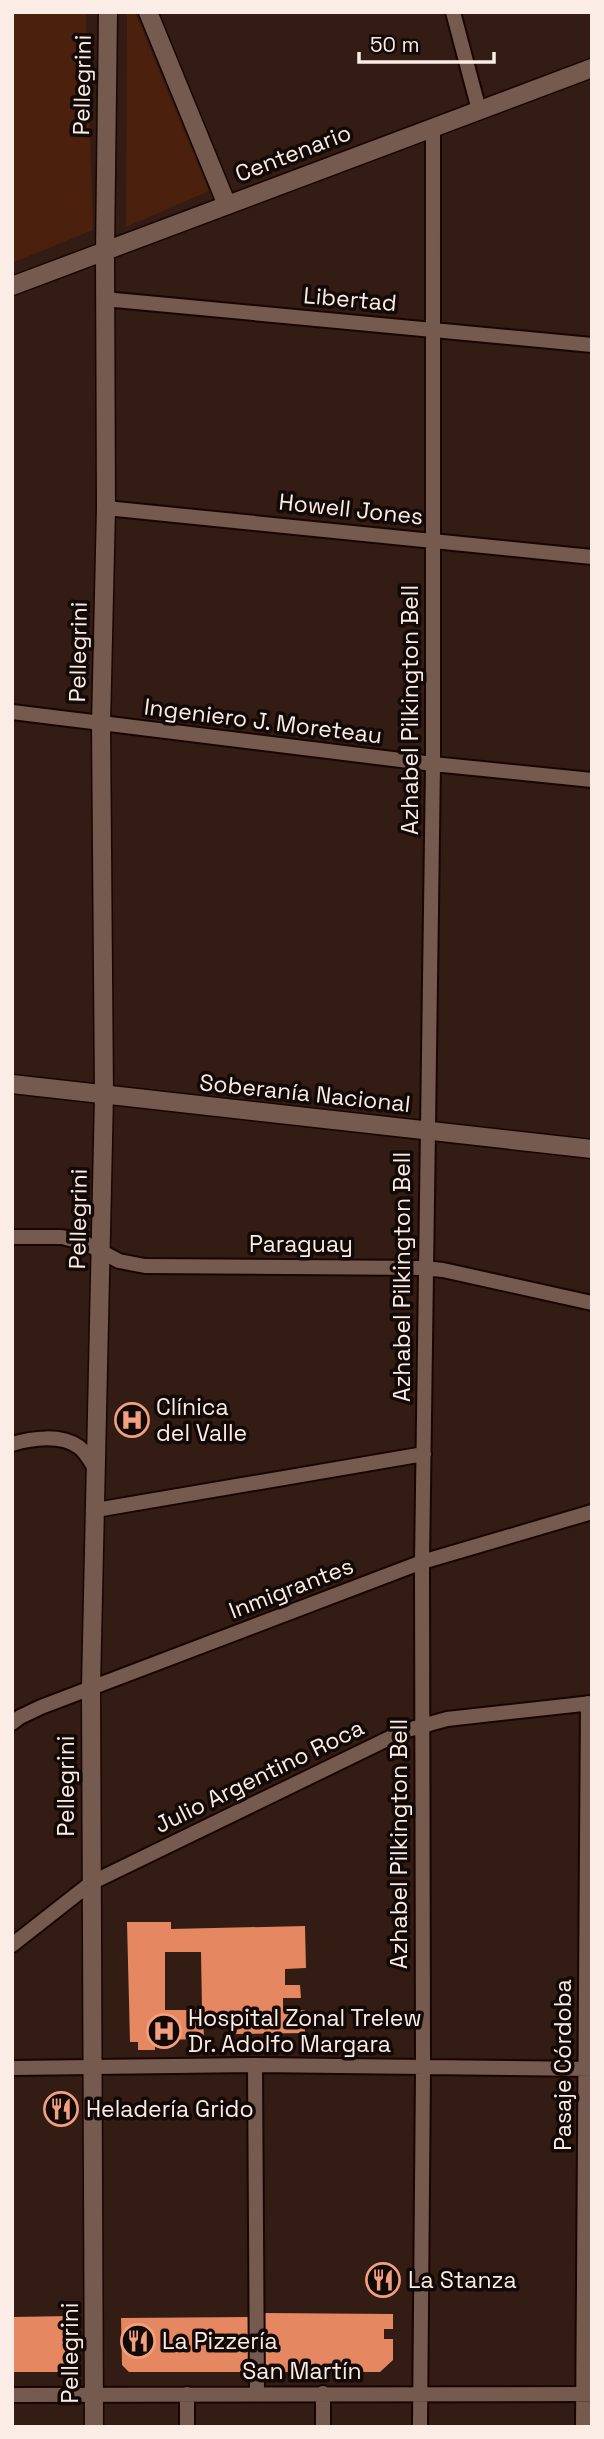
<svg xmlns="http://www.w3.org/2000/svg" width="604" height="2439" font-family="'Space Grotesk',sans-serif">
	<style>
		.green { fill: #4b200d }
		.building { fill: #e58861; fill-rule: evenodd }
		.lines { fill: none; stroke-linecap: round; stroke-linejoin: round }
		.minor-casing { stroke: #190601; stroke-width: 18 }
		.tertiary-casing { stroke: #190601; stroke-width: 21 }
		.minor { stroke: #755a4f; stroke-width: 14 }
		.tertiary { stroke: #755a4f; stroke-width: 18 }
		.labels { text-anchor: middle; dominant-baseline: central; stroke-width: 7; stroke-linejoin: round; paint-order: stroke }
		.street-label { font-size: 23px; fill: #fcece6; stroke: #130906 }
		.poi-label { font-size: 23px; fill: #fcece6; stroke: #130906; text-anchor: start }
	</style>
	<rect width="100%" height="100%" fill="#321c13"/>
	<path class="green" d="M12,12H86L93,230L12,263Z
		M127,12H135L209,191L126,227Z"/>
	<path class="building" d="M127,1922H171V1929L305,1926L306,1968L285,1969V1985H300L301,1998H283V2011L305,2010V2033L234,2034V2016L203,2017L204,2039L155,2040V2050H138V2042H130ZM165,1952H201L202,2010H165Z
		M265,2313L393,2314V2329H384V2339H393V2360L380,2372H265Z
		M71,2316L72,2361L60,2372H12V2317Z
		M249,2317V2372H129L122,2365L121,2318Z"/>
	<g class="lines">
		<g class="minor-casing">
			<path id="minor" d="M453,12L479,110
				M104,299L592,345
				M106,508L592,557
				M12,712L433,764L592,780
				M12,1237H62L85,1243L119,1261L145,1266L424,1268L443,1270L592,1303
				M12,1444C32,1438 61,1434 79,1447C86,1452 91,1462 96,1470
				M96,1510L424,1454
				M12,1723L20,1717L41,1707L422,1562L592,1512
				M12,1945L91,1883L404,1731L447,1719L592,1703
				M255,2065L257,2393
				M12,2068L255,2065L592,2069
				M323,2393V2427
				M187,2394V2427
				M12,2395L592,2394
				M420,2427L423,2068L422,1562L433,764V127
				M583,2427L588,1703"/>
		</g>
		<g class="tertiary-casing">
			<path id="tertiary" d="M148,12L227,205
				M12,286L592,68
				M12,1084L592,1149
				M94,2427L91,1687L104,1095L101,724L106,508L105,253L108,12"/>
		</g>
		<use href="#minor" class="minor"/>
		<use href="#tertiary" class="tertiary"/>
	</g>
	<defs>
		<g id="hospital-ring" transform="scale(1.75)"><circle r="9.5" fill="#130906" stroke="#f2a07f" stroke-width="1.5"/><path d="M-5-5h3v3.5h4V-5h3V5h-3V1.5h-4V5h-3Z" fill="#f2a07f"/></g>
		<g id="restaurant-ring" transform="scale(1.75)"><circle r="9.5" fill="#130906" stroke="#f2a07f" stroke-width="1.5"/><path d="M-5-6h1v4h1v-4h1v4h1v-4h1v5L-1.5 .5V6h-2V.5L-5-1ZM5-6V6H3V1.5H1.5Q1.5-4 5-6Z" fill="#f2a07f"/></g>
	</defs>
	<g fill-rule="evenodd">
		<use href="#hospital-ring" x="132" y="1420"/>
		<use href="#hospital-ring" x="164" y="2031"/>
		<use href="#restaurant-ring" x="61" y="2109"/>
		<use href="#restaurant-ring" x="383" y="2280"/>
		<use href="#restaurant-ring" x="138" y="2341"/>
	</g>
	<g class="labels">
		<g class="street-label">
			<text transform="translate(82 85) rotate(-89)">Pellegrini</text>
			<text transform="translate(293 153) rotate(-21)">Centenario</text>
			<text transform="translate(350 299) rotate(5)">Libertad</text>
			<text transform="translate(351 509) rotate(6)">Howell Jones</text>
			<text transform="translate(78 652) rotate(-89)">Pellegrini</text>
			<text transform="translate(410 710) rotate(-90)">Azhabel Pilkington Bell</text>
			<text transform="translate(263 721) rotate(7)">Ingeniero J. Moreteau</text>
			<text transform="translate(305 1093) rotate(6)">Soberanía Nacional</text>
			<text transform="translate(78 1219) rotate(-89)">Pellegrini</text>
			<text x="301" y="1244">Paraguay</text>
			<text transform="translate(402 1277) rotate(-90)">Azhabel Pilkington Bell</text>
			<text transform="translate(291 1588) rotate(-21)">Inmigrantes</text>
			<text transform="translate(259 1776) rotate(-26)">Julio Argentino Roca</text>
			<text transform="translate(66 1786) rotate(-90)">Pellegrini</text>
			<text transform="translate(399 1844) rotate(-90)">Azhabel Pilkington Bell</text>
			<text transform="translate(563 2065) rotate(-90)">Pasaje Córdoba</text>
			<text transform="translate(70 2353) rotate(-90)">Pellegrini</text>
			<text x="302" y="2371">San Martín</text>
		</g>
		<g class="poi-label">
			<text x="156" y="1407">Clínica<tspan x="156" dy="26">del Valle</tspan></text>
			<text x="188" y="2018">Hospital Zonal Trelew<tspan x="188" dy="26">Dr. Adolfo Margara</tspan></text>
			<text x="86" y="2109">Heladería Grido</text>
			<text x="408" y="2280">La Stanza</text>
			<text x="162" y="2341">La Pizzería</text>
		</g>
	</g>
	<rect width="604" height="2439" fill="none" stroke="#fcece6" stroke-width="28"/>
	<path d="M359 52v10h135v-10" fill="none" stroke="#fcece6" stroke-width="3.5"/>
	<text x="370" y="52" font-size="21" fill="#fcece6" stroke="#130906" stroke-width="5" paint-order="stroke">50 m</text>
</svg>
